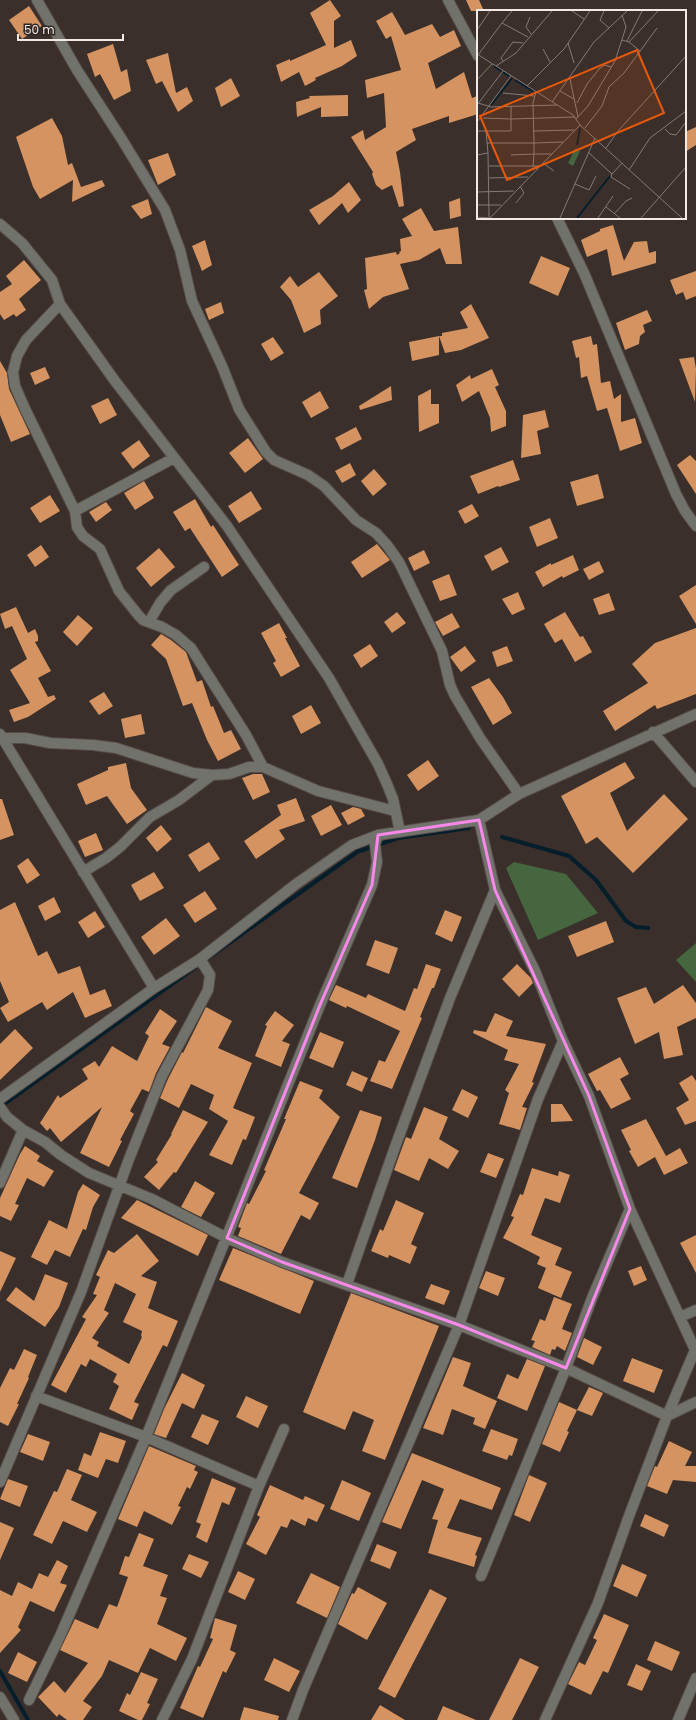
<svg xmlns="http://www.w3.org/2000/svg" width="696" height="1720" font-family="Poppins,sans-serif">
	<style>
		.green { fill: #45663e }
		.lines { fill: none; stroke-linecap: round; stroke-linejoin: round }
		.stream { stroke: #051e2c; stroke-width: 4 }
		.building { fill: #d49360; fill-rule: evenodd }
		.minor-casing { stroke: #574d48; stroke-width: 12 }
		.minor { stroke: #72726d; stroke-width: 10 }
		.marked { fill: none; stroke: #f888ea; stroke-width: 3; stroke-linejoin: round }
		.inset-river { fill: none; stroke: #051e2c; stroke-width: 2 }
		.inset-road { fill: none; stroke: #847a76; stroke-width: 1 }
		.view { fill: #e8590c; fill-opacity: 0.15; stroke: #e8590c; stroke-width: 2 }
		.inset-edge { fill: none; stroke: #f2eae7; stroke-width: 2 }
	</style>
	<rect width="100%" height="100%" fill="#3a2f2a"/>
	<path class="green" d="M514,862L566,874L598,913L538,940L506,868Z
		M696,943V982L676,960Z"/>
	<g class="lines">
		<path class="stream" d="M502,837L569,856L596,880L626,921L636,927L648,928
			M0,1107L357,852L398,838L469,828
			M0,1671L28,1720"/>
	</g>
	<path class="building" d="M330,0L341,16L334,21V48L351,40L357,56L342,66L315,78L316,80L305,86L299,72L281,82L276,65L290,59V61L326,45L310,13Z
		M466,0H479L484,11H471Z
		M29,6L42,26L22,39L9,20Z
		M392,12L405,35L432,24L440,37L454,30L461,46L428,63L436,89L464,72L472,98L477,96L478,105V114L449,123V116L412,129L416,140L396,152L400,172L404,206L399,207L392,185L382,190L376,185L372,174L373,172L351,137L363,130L365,140L386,127L384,93L367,98L365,80L401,70L391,36L386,39L376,21Z
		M113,44L121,72L127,69L131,91L114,100L100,74L95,77L87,54Z
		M168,53L176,93L187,87L193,101L178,112L162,81L156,84L146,60Z
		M231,78L240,96L221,107L215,88Z
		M347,95H348V116L321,117V107L297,117L296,102L310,98L309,96Z
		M52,118L62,136L68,165L72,163L81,187L102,180L105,186L72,202L73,180L40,199L33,187L16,137Z
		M696,127V145L685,152V132Z
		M168,153L176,175L158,185L148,160Z
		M349,182L361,200L348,213L342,203L319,225L309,210L333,196Z
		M460,198L461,216L450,219L449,202Z
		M148,199L152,214L141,219L131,206Z
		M421,208L434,231L458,227L462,264H446L440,248L419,260L400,264L409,289L383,297L369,309L364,290L367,289L365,258L396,252L397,255L400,253L399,252L401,251L400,239L412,236L402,219Z
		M613,225L624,261L634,242L647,241L649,253L656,251V263L612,276L607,249L587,257L581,240L600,231V229Z
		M205,240L212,265L202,271L192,246Z
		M541,256L570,268L558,296L529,283Z
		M24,260L41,280L19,299L26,310L16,317L14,314L4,320L0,314V292L12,284L6,276Z
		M696,271V296L686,300L683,292L676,295L670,280Z
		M319,272L338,296L320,310L321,324L304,333L291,300L280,287L290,276L298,287Z
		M221,302L224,313L209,320L205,309Z
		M471,304L489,338L461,350L445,353L439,336H442V333L468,328L460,312Z
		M647,310L652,321L643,325L645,332L640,336L639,344L625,350L616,323Z
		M439,336V355L412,361L409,342Z
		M591,336L593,345L597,344L601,383L610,381L614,399L621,394V422L635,418L642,443L620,451L607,408L597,411L587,376L581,378L579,357L576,358L572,341Z
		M273,337L284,353L271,361L261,344Z
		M694,357L696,369L695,402L679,359Z
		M0,361L7,373L9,389L30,434L11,442L0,415Z
		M45,367L50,378L35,385L30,373Z
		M492,369L499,385L495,387L506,411V426L491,432L490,418L479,391L462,402L456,385L470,375L471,379Z
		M391,386L392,400L360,410L359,406Z
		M431,389V404H439V423L419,432L418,396Z
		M320,391L329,408L311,418L302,402Z
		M108,398L117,415L100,424L91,406Z
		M545,410L549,427L537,431L541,454L521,458L523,415Z
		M356,427L362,439L341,450L335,438Z
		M248,438L263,459L245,473L229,453Z
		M139,440L150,456L133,469L121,453Z
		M690,455L696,461V494L677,465Z
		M513,460L520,480L499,487L498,486L478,494L470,476Z
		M350,463L356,475L342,483L335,471Z
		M374,469L387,484L373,496L361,481Z
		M598,474L604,498L577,506L570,482Z
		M144,481L154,498L135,510L124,493Z
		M251,491L262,509L239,523L228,506Z
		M50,495L60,511L40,523L30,508Z
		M195,499L211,527L213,525L239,565L222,577L190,528L185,531L173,512Z
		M106,502L112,510L96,522L89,512Z
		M472,504L479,516L465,524L458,511Z
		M550,518L558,538L537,547L529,527Z
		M377,544L390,560L362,578L351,562Z
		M41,545L49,557L35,567L27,555Z
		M501,547L509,562L492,571L484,556Z
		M159,548L175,567L151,587L136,568Z
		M424,550L430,563L414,571L408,558Z
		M573,555L579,570L563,578L562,576L543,587L535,572L551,563V565Z
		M599,561L604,572L589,580L583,569Z
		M449,574L457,595L440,601L432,581Z
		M696,585V624L679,596Z
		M518,592L525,609L512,615L502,599Z
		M609,593L615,610L599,615L593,599Z
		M16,607L28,633L35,629L38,636V641L35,642L51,671L38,678L48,697L54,695L56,699L28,717L14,722L9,710L30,703L10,670L27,659L12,626L5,629L0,614Z
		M397,612L406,623L392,633L384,622Z
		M565,612L580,637L583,636L592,652L575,662L562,639L555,643L544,624Z
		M452,613L460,627L443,636L435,622Z
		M78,615L93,628L77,646L63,632Z
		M279,623L287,638H285L300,666L281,677L273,663L276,661L261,633Z
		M696,628V694L657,709L655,705L615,731L603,711L648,683L632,664L655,643Z
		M161,634L171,640L186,652L197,682L202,680L211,707L213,706L224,733L231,730L241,749L218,761L207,740L192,703L183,706L166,659L151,645Z
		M370,644L378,656L361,668L353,655Z
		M465,646L476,661L461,672L450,657Z
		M507,646L513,661L497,667L492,652Z
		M489,678L503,697L512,713L493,725L471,687Z
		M104,692L113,706L99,715L89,701Z
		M311,705L321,723L301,734L292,716Z
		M141,714L145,734L125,738L121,719Z
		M428,760L439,776L418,791L407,775Z
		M625,762L635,778L610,793L627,831L664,794L688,819L633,873L597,837L586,844L561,796Z
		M126,763L131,788L147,810L127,824L107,796L86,805L77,784L108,770V767Z
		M253,774H262L270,792L253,800L242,778Z
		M296,798L305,821L279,830L285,839L256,859L244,841L281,815L277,805Z
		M0,799H2L14,835L0,840Z
		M331,805L342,825L321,836L311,816Z
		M353,807L361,809L365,816L348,825L341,813Z
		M161,825L172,839L157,852L146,838Z
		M96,833L103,850L85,857L78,841Z
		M209,842L220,859L199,872L188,855Z
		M28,858L40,875L27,884L17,866Z
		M154,872L164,888L140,901L131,885Z
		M205,891L217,909L195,923L183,905Z
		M54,897L61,912L45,921L38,906Z
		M15,902L38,956L47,951L58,974L80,966L90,995L105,989L112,1006L85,1018L73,992L47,1010L42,1002L8,1022L0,1008L9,1002L0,981V910Z
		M445,910L462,917L452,942L435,934Z
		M95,911L105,927L88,938L78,922Z
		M166,918L180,936L154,955L141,937Z
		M606,921L614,942L577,957L568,936Z
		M375,940L398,948L389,974L366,965Z
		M426,964L441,969L434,988H432L420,1017L422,1018L392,1089L370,1081L379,1060L385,1062L400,1031L347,1006L346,1008L329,1000L336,985L366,998L368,994L405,1011L414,988L417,989Z
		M517,964L531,978L533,983L519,997L502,979Z
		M683,985L696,1003V1018L677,1027L683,1055L664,1059L659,1032L635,1044L617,998L646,987L654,1004Z
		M206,1007L232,1021L218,1048L252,1063L233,1108L255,1117L246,1140L243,1139L232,1165L209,1155L228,1121L209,1109L214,1095L191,1084L179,1108L160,1098L168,1079L182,1052L183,1053Z
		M160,1009L177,1021L162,1044L170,1047L156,1073L149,1092L142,1089L130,1111L134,1114L120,1140L122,1141L109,1167L80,1153L102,1107L61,1142L50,1128L47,1131L40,1123L58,1095L60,1098L88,1079L82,1069L95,1061L99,1067L112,1046L137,1061L149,1036L145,1033Z
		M275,1011L294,1025L282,1041L290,1044L281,1067L255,1056L267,1026L265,1025Z
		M495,1013L513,1021L506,1036L546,1044L532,1082L534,1083L522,1107L527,1108L520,1130L499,1124L509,1093L505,1090L519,1064L504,1060L508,1050L473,1033L474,1030L486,1032Z
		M15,1029L33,1048L0,1080V1044Z
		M320,1032L344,1042L333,1068L309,1058Z
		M620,1057L629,1074L620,1079L631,1099L611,1109L600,1090L597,1091L588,1074Z
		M352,1071L368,1078L362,1092L346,1085Z
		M692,1075L696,1081V1121L685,1125L676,1108L689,1100L679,1083Z
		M300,1081L323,1090L319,1098L340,1117L299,1193L319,1203L310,1220L301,1215L281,1254L238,1236L241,1228L238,1227L247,1203L249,1204L266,1171L264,1170L286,1119H284Z
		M462,1089L478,1097L468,1118L452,1110Z
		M551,1104H562L573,1121L551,1122Z
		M424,1107L448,1117L439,1139L459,1151L448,1169L429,1158L419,1181L394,1170L406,1137L411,1139Z
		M183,1110L208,1122L176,1173L174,1172L159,1190L144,1177L158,1162L156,1160L172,1134H171Z
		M360,1110L382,1117L375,1140L357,1188L332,1178Z
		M646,1119L666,1156L680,1148L688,1163L664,1175L655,1157L638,1167L629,1151L631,1150L621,1130Z
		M25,1146L40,1156L37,1161L54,1171L44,1187L27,1178L15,1204L19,1205L11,1221L0,1216V1198L20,1154Z
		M488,1153L504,1159L496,1178L480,1172Z
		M532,1168L558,1176L559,1171L570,1175L560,1203L545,1198L531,1235L562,1248L555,1265L572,1272L561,1298L538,1288L546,1268L537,1264L540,1257L503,1238L514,1217L511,1216L520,1194L523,1195Z
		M195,1181L215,1193L201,1217L181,1207Z
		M83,1184L100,1195L93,1207L86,1230L83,1229L70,1257L55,1250L47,1265L31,1257L49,1220L67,1229L78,1192Z
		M137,1200L208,1235L198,1256L121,1218Z
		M396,1200L424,1213L411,1244L417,1247L410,1264L389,1255L388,1258L371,1251L380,1229L383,1231Z
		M137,1234L159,1261L141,1276L157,1282L148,1308L178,1321L167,1347L163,1345L134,1402L139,1404L132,1420L109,1409L119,1386L113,1382L117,1374L90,1359L86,1367L81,1364L66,1393L51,1385L86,1319L82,1317L97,1295L93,1294L100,1277L96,1275L108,1250L114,1253ZM115,1283L136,1294L123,1322L142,1331L141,1336L142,1337L129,1364L97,1346L99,1342L92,1338L109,1313L104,1310Z
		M696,1235V1273L680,1243Z
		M233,1248L314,1281L300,1314L219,1280Z
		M0,1251L16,1258L0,1292Z
		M641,1266L647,1280L634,1286L628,1271Z
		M486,1271L505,1278L498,1296L479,1288Z
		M45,1274L68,1283L59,1307L45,1327L6,1300L16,1287L34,1301Z
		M431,1284L450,1291L444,1305L425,1298Z
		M351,1293L439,1326L385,1460L362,1451L374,1420L353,1411L345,1430L303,1412Z
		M554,1297L572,1304L562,1329L572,1333L565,1351L557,1346L555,1350L552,1349L550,1355L532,1347L535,1341L531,1340L540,1319L545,1321Z
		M584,1338L602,1347L593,1365L577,1357Z
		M24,1349L37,1355L28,1377L29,1378L17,1404H19L8,1426L0,1422V1388L10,1368L14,1370Z
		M453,1357L471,1363L463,1386L497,1401L485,1429L473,1424L475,1418L452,1409L443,1435L423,1428Z
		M632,1358L663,1370L654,1393L623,1381Z
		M527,1359L545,1366L527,1411L497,1398L507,1374L518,1379Z
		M182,1373L205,1385L194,1409L182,1403L166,1438L154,1434L164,1409Z
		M589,1387L603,1393L592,1416L577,1410Z
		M246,1396L268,1406L258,1428L236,1417Z
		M559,1402L577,1410L567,1431L569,1432L560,1452L542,1444Z
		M202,1414L219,1421L208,1445L191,1437Z
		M491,1429L518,1439L512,1456L509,1455L507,1460L482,1451Z
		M100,1432L126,1441L118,1463L106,1459L98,1478L78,1470L84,1453L91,1456Z
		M28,1434L50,1442L43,1461L20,1452Z
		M669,1441L692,1452L685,1466H696V1482L673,1480L667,1494L647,1486L655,1466L657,1467Z
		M149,1446L196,1466L194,1470L198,1472L190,1489L187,1487L178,1506L181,1507L172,1525L144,1511L137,1527L118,1519Z
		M412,1453L501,1488L492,1510L460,1499L447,1528L482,1538L475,1555L477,1556L474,1567L428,1553L438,1520L432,1519L444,1489L422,1480L401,1529L382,1522Z
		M67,1469L82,1475L71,1500L97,1512L87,1532L63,1521L52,1544L33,1535L54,1491L57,1492Z
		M529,1475L547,1483L530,1522L514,1515Z
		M212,1478L236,1488L229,1505L222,1502L207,1543L196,1537L201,1524L196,1522Z
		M8,1479L28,1486L20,1507L0,1499Z
		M342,1480L371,1493L359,1521L330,1509Z
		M270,1485L303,1500L305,1496L325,1505L317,1522L308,1518L305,1526L291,1519L287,1528L281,1526L266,1555L246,1544L260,1517L257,1515Z
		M645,1514L669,1525L664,1537L640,1526Z
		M0,1522L14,1528L0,1560Z
		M139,1533L154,1539L143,1566L168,1575L160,1596L167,1598L157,1624L187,1638L176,1661L150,1648L138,1673L109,1660L102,1676L83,1701L92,1707L83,1720H67L59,1714L57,1717L38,1697L54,1681L65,1693L88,1663L60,1650L75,1619L98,1629L109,1604L117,1607L128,1577L119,1574L125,1556L129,1557Z
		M377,1544L397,1552L390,1569L370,1561Z
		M189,1554L209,1562L201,1578L182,1569Z
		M57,1560L68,1566L60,1583L67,1585L54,1612L30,1601L18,1627L21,1630L0,1653V1590L12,1596L18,1582L32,1589L39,1573L48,1577Z
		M622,1564L647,1575L637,1597L613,1586Z
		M238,1571L255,1579L245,1600L228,1592Z
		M311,1573L340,1587L327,1618L296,1603Z
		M358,1587L387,1603L367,1640L338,1624L352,1593L354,1594Z
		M430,1589L447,1598L395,1698L378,1689Z
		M604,1614L629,1625L608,1673L603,1671L591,1695L568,1684L579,1662L585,1665L597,1640L593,1638Z
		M215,1618L237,1625L230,1650L236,1653L226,1673L223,1671L203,1718L180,1708L198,1666L200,1667L213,1639L210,1638Z
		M655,1641L680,1652L672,1671L647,1660Z
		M18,1652L37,1662L27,1682L8,1673Z
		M274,1658L300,1671L289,1692L264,1680Z
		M520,1658L539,1667L512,1720H489Z
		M636,1664L651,1671L642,1691L627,1685Z
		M141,1672L158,1679L147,1703L150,1704L142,1720H138L119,1711L127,1693L130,1695Z
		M380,1705L405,1720H371Z
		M443,1706L476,1720H437Z
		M244,1707L279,1716L278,1720H240Z"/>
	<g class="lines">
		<g class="minor-casing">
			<path id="minor" d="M37,0L77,70L121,138L165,210L180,250L192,301L222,366L239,409L266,452L274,460L308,475L324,486L356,520L376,533L387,545L399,562L442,651L450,685L455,696L480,738L519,794
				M448,0L478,56
				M557,218L584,273L676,494L685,511L696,526
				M0,224L22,243L52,280L60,304L115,381L227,526L329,678L378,764L387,784L393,799L400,832
				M60,304L26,340L17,356L13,372L15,386L25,409L75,511L77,527L83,536L100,549L119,591L139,616L143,620L162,627L176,635L191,648L246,735L263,767
				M75,511L174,458
				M149,622L160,603L171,590L204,567
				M653,732L696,782
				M0,734L154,988
				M2,738H25L50,743L93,745L116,748L193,773L212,775L229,774L249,767H263L318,791L395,811
				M479,820L495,890L535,971L563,1041L589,1096L630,1209L696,1352
				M83,872L106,858L120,847L150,817L179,800L212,775
				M0,1099L154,988L200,959L296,884L352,845L378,835L479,820L519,794L696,714
				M0,1107L7,1117L23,1130L45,1142L61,1155L89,1173L152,1199L227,1238L282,1262L459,1325L303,1690L292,1720
				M0,1183L23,1130
				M630,1209L592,1298L566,1368L667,1416L696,1402
				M347,1284L395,1147L450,998L495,890
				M680,1317L696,1310
				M36,1396L146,1437L320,1005L372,885L377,862L375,844L378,835
				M0,1482L81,1292L129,1159L162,1076L208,990L210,975L200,959
				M259,1486L284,1429
				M481,1576L566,1368L459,1325L538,1099L563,1041
				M0,1697L14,1720
				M29,1700L61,1634L146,1437L259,1486L192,1659L162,1720
				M545,1720L598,1603L629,1516L667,1416L695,1350
				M678,1720L696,1678"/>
		</g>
		<use href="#minor" class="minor"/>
	</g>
	<path class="marked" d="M479,820L495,890L589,1096L630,1209L566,1368L459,1325L282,1262L227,1238L320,1005L372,885L378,835Z"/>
	<g transform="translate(477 10)">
		<rect width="209" height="209" fill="#3a2f2a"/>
		<path d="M98,139L103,141L96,156L91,153Z" fill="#45663e"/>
		<path class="inset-river" d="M17,56L32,66M38,70L56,81M14,95L35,68M100,135L103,118M100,208L133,166"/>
		<path class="inset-road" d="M95,1L107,9M127,1L123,10L132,18M53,7L49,17L54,24M25,13L35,1M0,20L13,1M145,30L152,32L181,1M150,31L165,1M152,32L163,41M91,33L97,53M66,39L73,52M0,44L96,105L103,115L205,208M1,45L25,13L51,27M26,51L24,48L36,32L46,33M19,56L39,43L75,1M93,69L101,107M0,70L15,54M50,76L87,39L113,1M83,81L97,89M26,83L57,86M75,92L117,32L150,1M1,93L14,97L80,95M100,93L110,74L123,58L128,55L134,57M0,95L26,61M34,97V109L98,107M6,108L34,109V121H9M99,109L111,96L138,51L149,17L145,5M0,112L34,66M108,118L125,96L132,77L147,63L180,18M188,119L193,124L199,125L209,112M0,121H9L11,143M56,121L97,120M10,133H57L56,93L59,82M129,138L141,121L209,46M111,142L135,164L134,167L153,179M0,145L11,143L12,207M34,145L57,144V133L86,132M66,153L77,161M12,156H63M60,159L56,156L57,144H74M152,160L173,128L209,101M135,164L145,153M12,168L51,167M98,174L112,180L119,166M0,182L37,181M39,193L47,183L43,176M0,195H24M129,197L143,208M137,204L149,191L155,188M0,207L13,208M13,208L103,115M83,208L118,128M121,208L136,186M164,208L209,157"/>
		<path class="view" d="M160,40L187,103L30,170L3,106Z"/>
		<rect width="209" height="209" class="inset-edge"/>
	</g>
	<path d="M18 34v6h105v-6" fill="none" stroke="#f2eae7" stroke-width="2"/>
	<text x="24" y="34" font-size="12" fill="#f2eae7" stroke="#2f2521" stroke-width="3" paint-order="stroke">50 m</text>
</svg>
